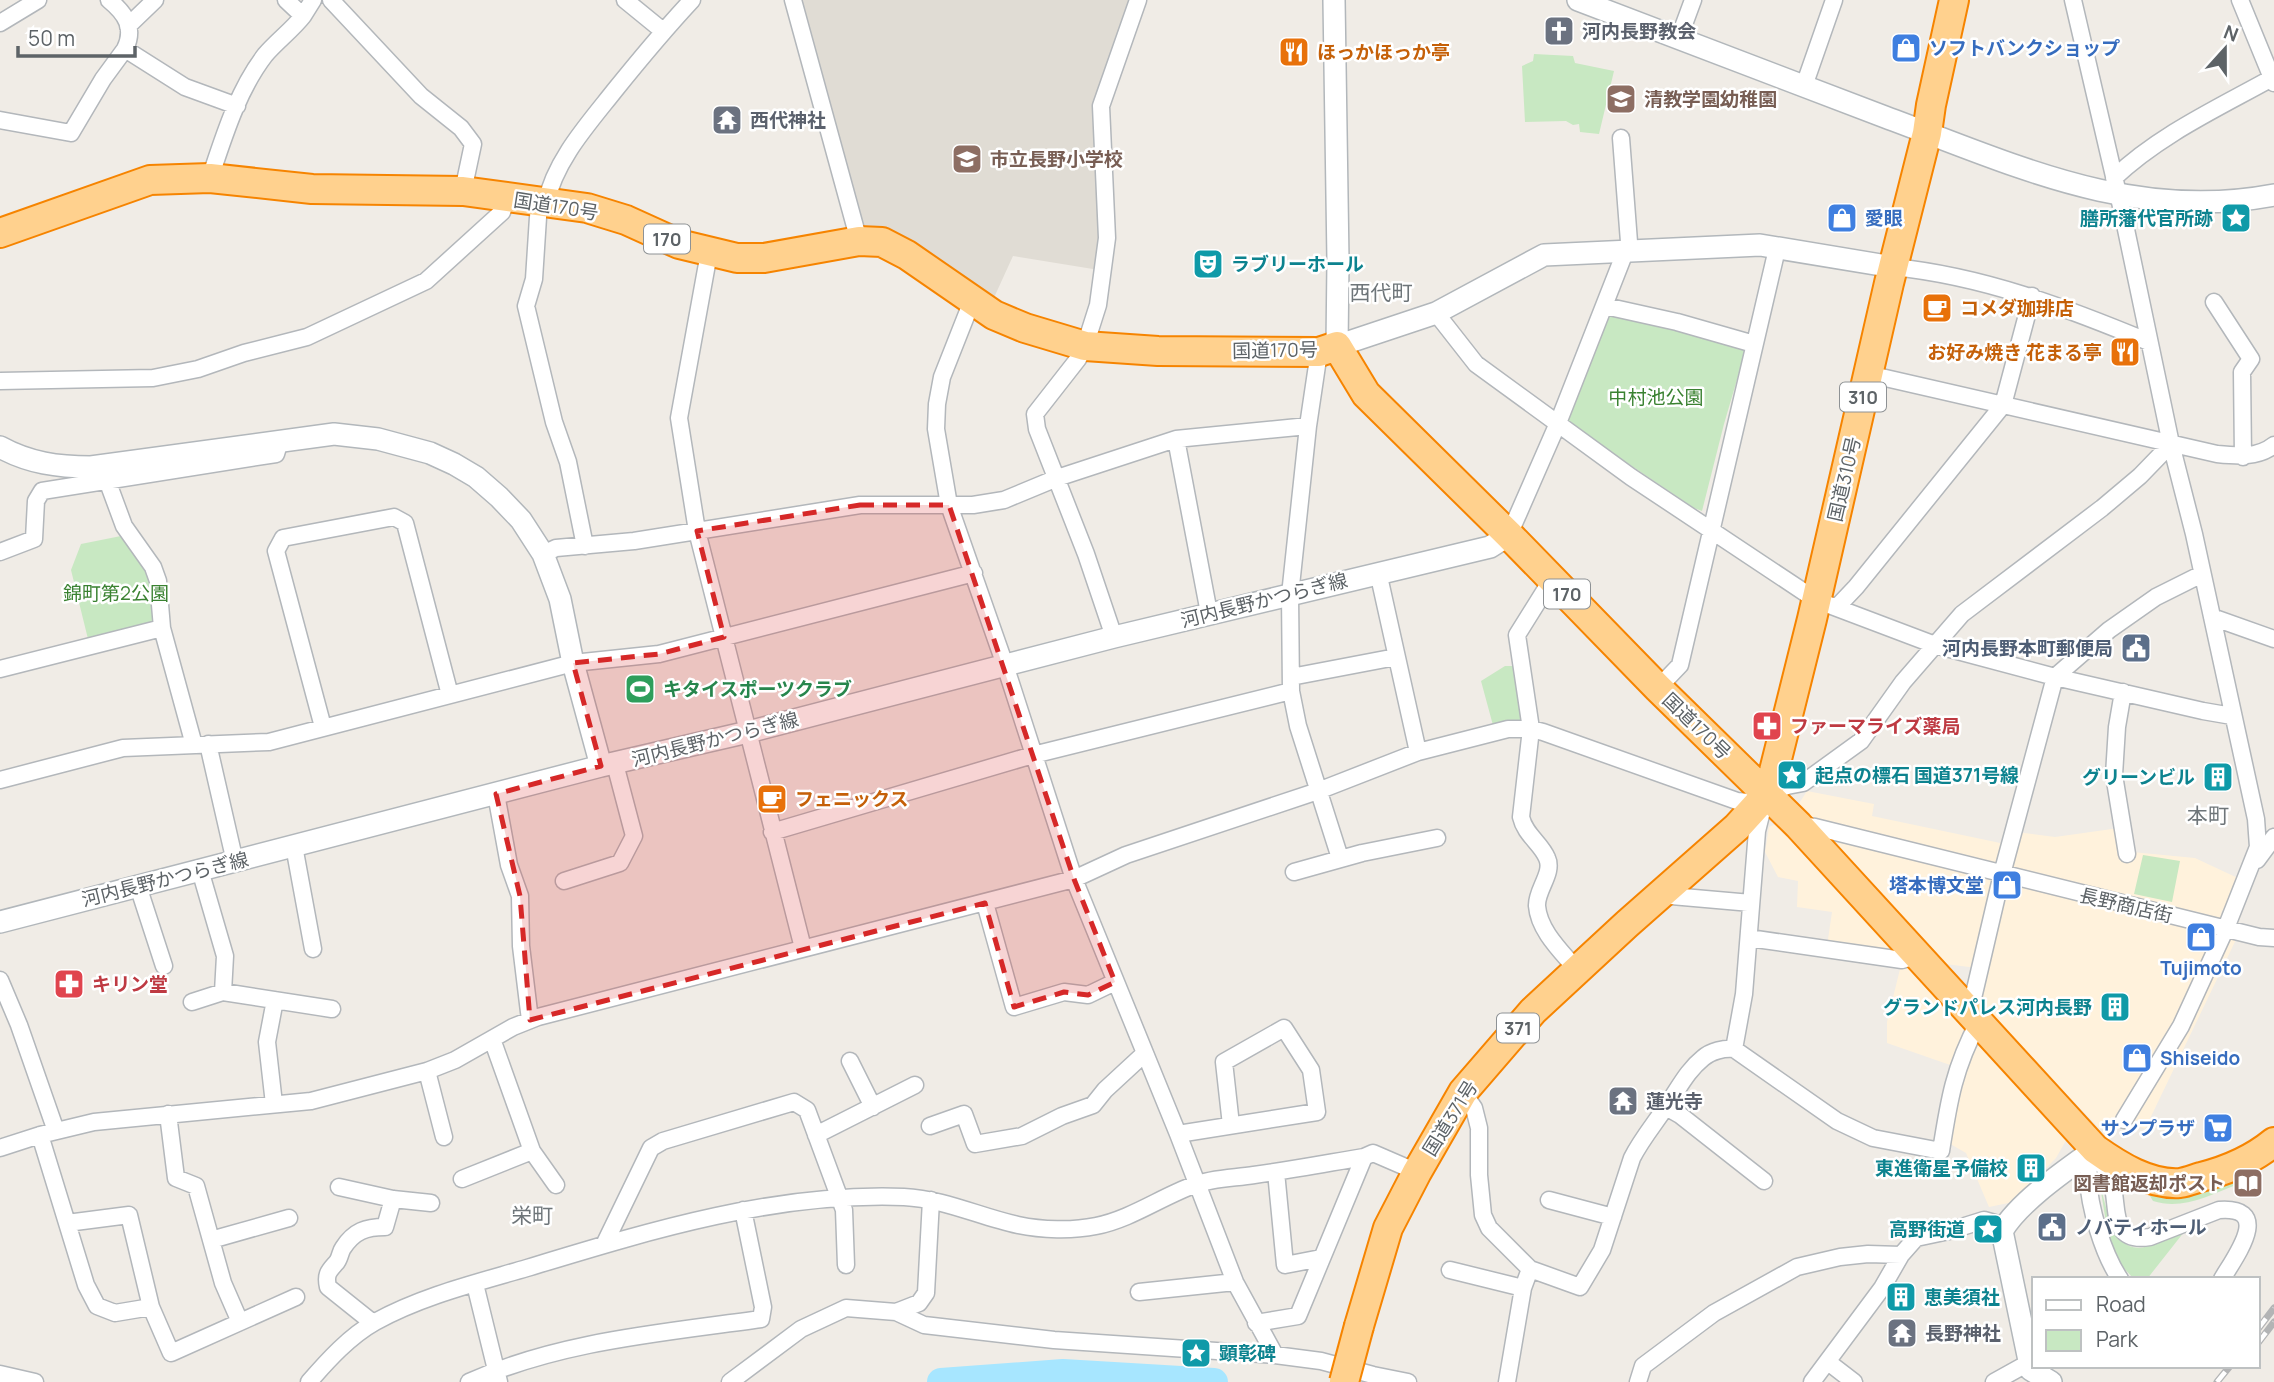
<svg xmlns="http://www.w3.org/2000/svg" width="2274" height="1382" font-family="Manrope,'Noto Sans JP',sans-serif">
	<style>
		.commercial { fill: #fff2dc }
		.education { fill: #e0dcd4 }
		.green { fill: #c8e8c2 }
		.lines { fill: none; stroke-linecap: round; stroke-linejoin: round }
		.river { stroke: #a7e6ff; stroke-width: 28 }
		.street-casing { stroke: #b3b7bb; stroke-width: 19 }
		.secondary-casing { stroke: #b2b7bb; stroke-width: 24 }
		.highway-casing { stroke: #f68400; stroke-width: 32 }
		.street { stroke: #fff; stroke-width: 16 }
		.secondary { stroke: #fff; stroke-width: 21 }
		.highway { stroke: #ffd18e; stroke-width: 28 }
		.rail-casing { stroke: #b3b4b5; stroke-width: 7 }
		.rail { stroke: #fff; stroke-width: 4.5; stroke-dasharray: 13; stroke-linecap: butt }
		.highway-bridge-casing { stroke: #f68400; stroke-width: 32; stroke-linecap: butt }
		.highway-bridge { stroke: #ffd18e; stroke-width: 28 }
		.marked { fill: #d62828; fill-opacity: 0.2; stroke: #d62828; stroke-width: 5; stroke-dasharray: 14 9; stroke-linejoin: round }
		.labels { text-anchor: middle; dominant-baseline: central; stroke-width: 5; stroke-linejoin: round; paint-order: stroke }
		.shield { fill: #fff; stroke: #8e9295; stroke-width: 2 }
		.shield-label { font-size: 18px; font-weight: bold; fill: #5d6367 }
		.worship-label { font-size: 19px; font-weight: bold; fill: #5b616d; stroke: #fff; text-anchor: start }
		.shop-label { font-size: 19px; font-weight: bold; fill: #366cbe; stroke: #fff; text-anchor: start }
		.food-label { font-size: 19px; font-weight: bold; fill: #c56008; stroke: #fff; text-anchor: start }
		.education-label { font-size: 19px; font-weight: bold; fill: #785e54; stroke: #fff; text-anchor: start }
		.street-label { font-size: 19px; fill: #5d6367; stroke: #fff }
		.culture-label { font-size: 19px; font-weight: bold; fill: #0d838f; stroke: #fff; text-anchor: end }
		.park-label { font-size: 19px; fill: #3a8231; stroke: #fff }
		.service-label { font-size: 19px; font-weight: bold; fill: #4e5e75; stroke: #fff; text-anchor: end }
		.leisure-label { font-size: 19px; font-weight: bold; fill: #27864d; stroke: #fff; text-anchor: start }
		.health-label { font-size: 19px; font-weight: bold; fill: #be3a42; stroke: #fff; text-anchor: start }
		.neighbourhood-label { font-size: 21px; fill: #6e7579; stroke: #fff }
	</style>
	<rect width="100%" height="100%" fill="#f0ece6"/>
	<path class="commercial" d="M1807,791L1874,804L1872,816L2005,844L1977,968L1945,964L1798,805Z
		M1778,823L1898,955L1827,946L1832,912L1797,907L1798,881L1778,877L1765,852L1769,827Z
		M2119,828L2132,852L2195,858L2242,880L2221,913L2243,925L2145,1129L2116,1117L2100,1129L1974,998L2017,832L2055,837Z
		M1908,967L1964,1030L1953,1066L1887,1043V1022L1900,969Z
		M1976,1037L2068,1137L2056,1158L2013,1202L1989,1207L1966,1153L1945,1141L1955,1091Z"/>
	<path class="education" d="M796,0H1135L1094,114L1100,176L1099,270L1013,256L992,302L857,228Z"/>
	<path class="green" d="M1534,54L1573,56L1575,63L1614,71L1599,134L1580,132L1579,124L1573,125L1566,121L1525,122L1522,66L1533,61Z
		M1610,315L1748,342L1724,424L1702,511L1694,508L1565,421L1606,319Z
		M121,536L152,575L155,619L152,625L88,639L71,570L81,544Z
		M1505,666H1514L1521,722L1494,729L1481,681Z
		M2143,855L2180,861L2172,902L2134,894Z
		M2232,1179L2236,1185C2208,1196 2182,1210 2153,1201L2144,1186Z
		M2100,1185C2107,1208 2114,1258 2148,1246C2162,1242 2175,1233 2188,1227L2147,1279H2134L2118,1262L2110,1248Z"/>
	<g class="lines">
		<path class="river" d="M941,1382L1063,1373L1214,1382"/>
		<g class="street-casing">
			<path id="street" d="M109,0C126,14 135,28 125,49L185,87L237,106
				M331,0L421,96L461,128L473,144L463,191
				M625,0L663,31
				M793,0L859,241
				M2073,0L2123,215L2171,444L2194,534L2256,819L2258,847L2226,928L2181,1026L2124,1120
				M2240,0L2274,83
				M303,16L313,0
				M0,23L38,0
				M128,26L155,0
				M1679,38L1693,0
				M1804,86L1834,0
				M0,120L71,133L103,79L125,49
				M210,178C224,136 238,90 265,55C277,41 292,30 303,16L286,0
				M2114,178C2159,135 2218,108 2272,78
				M539,202L534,279L526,306L554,422L568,462L585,546
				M546,203C555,160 589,123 615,90C640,59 665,29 692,0
				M709,253L679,418L697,531L803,948
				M1893,267C1983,276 2067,308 2149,342
				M972,301L942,377L937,404L936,429L949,505L1005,665L1074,879L1178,1134L1235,1282L1275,1355
				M2214,302L2251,359L2242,372L2243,457
				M1605,306L1677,322L1754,344
				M1436,313L1476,364L1631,477L1816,600L1935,645L2055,677L2203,711L2232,716
				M1319,352L1308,426L1290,595L1291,691L1298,726L1340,858
				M1868,374L2217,454C2237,456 2258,458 2274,445
				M0,381L153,378L198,369L244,353L307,337L426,281L502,212L507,198
				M1176,439L1209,613
				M107,480L124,526L153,567L158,581L162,628L194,745
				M1509,535L1558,423L1629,242L1621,138
				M0,552L34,539L36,501L42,491L276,454L280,441
				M543,554L556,548L634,541L860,505H973L1004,500L1057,478L1176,439L1308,426
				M1378,572L1418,752
				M1551,578L1547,587L1517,635L1531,729L1521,817C1525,835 1541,843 1547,858C1554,873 1536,890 1537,906C1539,931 1562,952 1577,970
				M1837,607L1856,587L2003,405L2032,296
				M2212,617L2274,639
				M1114,637L1086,554L1037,429L1035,414L1078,359L1085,346L1098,305L1107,238L1101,106L1138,0
				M0,669L162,628
				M1291,677L1396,657
				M1658,688L1680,665L1777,249
				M2123,692L2117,727L2114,775L2127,854
				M323,727L276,551L283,538L394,517L405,523L450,695
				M208,744L235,862
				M0,780L123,748L269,742L573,663L659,654L974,573
				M496,794L509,865L520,896L521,946L530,1020
				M1800,825L1815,827L2259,937L2274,938
				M772,832L1033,755L1291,691
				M294,846L313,949
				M2257,860L2274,837
				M200,870L225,956L223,992
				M1294,872L1362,853L1437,838
				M564,881L620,863L634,836L615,764
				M138,886L164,966
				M1660,895L1751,903
				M985,903L1014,1007L1064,992L1088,995L1115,982
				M1749,938L1902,960L1918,955
				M0,980L19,1025L56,1131
				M192,1002L223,992L332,1009
				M1970,1011L2002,874L2055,677L2109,630L2156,597L2202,574
				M492,1039L532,1151L556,1185
				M1734,1049L1744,994L1757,831L1764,803
				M850,1061L873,1107
				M427,1071L444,1137
				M1463,1092L1474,1108L1479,1128V1175L1483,1215L1489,1228L1530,1269L1580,1287L1602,1250L1632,1158C1642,1138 1657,1121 1669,1102C1680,1086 1688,1070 1703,1058C1711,1051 1724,1048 1734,1049L1837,1121L1873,1138L1941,1151C1949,1100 1954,1068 1979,1021
				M274,1104L267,1042L275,1000
				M1666,1107L1680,1115L1764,1181
				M168,1114L176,1178L196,1186L223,1283L240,1322
				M930,1126L964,1114L975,1144L1022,1136L1062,1116L1093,1105L1105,1090L1144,1054
				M1178,1134L1317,1112L1311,1070L1284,1028L1224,1062L1231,1125
				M40,1135L86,1285L97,1306L115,1313L151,1307
				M816,1135L915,1085
				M0,1148L40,1135L94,1122L311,1101L427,1071L455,1060L513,1027L538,1017L1074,879L1126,855L1318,791L1418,752L1508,729H1531L1543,732L1737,801L1747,802L1787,786L1803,783L1861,741L1903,682L1962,614L2102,508L2140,476L2171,444
				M2095,1149C2092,1158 2088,1168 2088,1177C2089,1207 2103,1254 2120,1279
				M1364,1157L1373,1153L1417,1172
				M2099,1158C2103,1166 2109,1174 2112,1183C2119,1207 2109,1244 2150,1237L2219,1210C2274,1206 2235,1257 2222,1279
				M1276,1172L1285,1265L1321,1258
				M462,1179L532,1151
				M339,1187L393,1199L431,1203
				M1549,1200L1613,1217
				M67,1223L129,1215L151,1307L171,1353L296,1297
				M211,1240L289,1218
				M604,1245L651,1148L663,1141L794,1102L807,1110L844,1210L846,1265
				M1450,1270L1523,1288
				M475,1284L499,1382
				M1139,1292L1235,1282
				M896,1312L919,1303L926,1293L931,1200
				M373,1323L328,1287C325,1274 329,1271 336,1263C340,1259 340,1252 343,1248C354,1231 366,1227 385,1227L393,1199
				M1828,1362L1854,1382
				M0,1374L35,1382
				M309,1382C328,1360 350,1336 375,1322C422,1296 476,1283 527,1268C649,1231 775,1192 904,1197C945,1199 980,1217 1018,1225C1042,1230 1072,1231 1096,1226C1131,1219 1161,1197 1194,1185C1212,1178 1235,1178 1254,1175C1291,1170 1328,1163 1364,1157L1298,1316L1256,1323
				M469,1382C560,1341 662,1333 761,1319L763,1307L743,1210
				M730,1382L801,1329L846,1308L896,1312L924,1325L1054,1340L1275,1355L1321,1361L1373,1375L1408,1382
				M1507,1382L1523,1288L1530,1269
				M1638,1382L1643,1366L1714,1313L1797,1267L1840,1257L1868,1254L1901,1255
				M1812,1382L1882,1288L1901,1255L1916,1238L1949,1231L1984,1220L2005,1226
				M1994,1382L2021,1367L2031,1370"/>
		</g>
		<g class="secondary-casing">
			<path id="secondary" d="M1334,0L1338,261L1337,346L1436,313L1544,255L1760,245L1893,267
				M1578,0C1681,39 1783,79 1885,117C2015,165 2132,222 2274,195
				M0,447C29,463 58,467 91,467L334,434L378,439L430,453L454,464L476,477L499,497L521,520L543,554L560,599L573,663L601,766
				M0,922L601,766L748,732L1114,637L1490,547L1509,535
				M2051,1382L2031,1370L2002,1231C2020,1201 2066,1170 2095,1149"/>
		</g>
		<g class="highway-casing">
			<path id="highway" d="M0,233L150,180L210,178L312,189L463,191L587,208L626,220L679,244L737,258H764L859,241L882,242L907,255L994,315L1025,328L1085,346L1158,351L1319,352L1337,346L1366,394L1509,535L1658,688L1798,825L2095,1149C2119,1166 2149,1185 2180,1183C2187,1182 2194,1179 2201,1177C2229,1170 2252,1160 2274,1142
				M1359,1326L1388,1228L1417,1172L1463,1092L1533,1011L1627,924L1737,827L1767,794L1774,771L1812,619L1889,283L1927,133L1931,105L1954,0"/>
		</g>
		<use href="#street" class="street"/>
		<use href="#secondary" class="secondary"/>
		<use href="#highway" class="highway"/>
		<g class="rail-casing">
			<path id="rail" d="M2258,1329L2274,1308
				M2258,1343L2274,1322
				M2217,1382L2230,1366"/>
		</g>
		<use href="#rail" class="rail"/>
		<g class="highway-bridge-casing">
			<path id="highway-bridge" d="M1344,1382L1359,1326"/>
		</g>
		<use href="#highway-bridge" class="highway-bridge"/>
	</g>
	<path class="marked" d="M860,505H949L1074,879L1115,982L1088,995L1064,992L1014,1007L985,903L530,1020L520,896L496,794L601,766L573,663L659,654L724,637L697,531Z"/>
	<defs>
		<g id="church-square" transform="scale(1.575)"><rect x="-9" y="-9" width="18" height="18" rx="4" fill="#6b7280" stroke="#fff"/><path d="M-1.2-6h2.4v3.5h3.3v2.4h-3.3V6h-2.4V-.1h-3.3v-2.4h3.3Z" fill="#fff"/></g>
		<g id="shop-square" transform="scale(1.575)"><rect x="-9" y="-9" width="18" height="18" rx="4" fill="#3f7fe0" stroke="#fff"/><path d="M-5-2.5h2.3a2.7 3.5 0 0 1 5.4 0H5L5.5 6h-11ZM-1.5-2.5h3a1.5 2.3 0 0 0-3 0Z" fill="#fff"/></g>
		<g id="restaurant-square" transform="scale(1.575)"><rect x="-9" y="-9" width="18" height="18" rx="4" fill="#e8710a" stroke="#fff"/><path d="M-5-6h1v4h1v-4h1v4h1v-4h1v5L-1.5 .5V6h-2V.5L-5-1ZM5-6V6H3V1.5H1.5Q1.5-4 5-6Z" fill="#fff"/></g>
		<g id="school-square" transform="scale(1.575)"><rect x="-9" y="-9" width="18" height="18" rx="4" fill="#8d6e63" stroke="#fff"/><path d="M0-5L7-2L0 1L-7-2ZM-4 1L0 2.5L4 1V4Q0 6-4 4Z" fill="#fff"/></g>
		<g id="temple-square" transform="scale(1.575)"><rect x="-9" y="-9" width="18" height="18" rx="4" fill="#6b7280" stroke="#fff"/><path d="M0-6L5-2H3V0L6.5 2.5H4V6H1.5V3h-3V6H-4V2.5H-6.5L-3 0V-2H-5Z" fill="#fff"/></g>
		<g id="sight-square" transform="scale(1.575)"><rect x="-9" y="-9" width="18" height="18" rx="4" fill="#0f9aa8" stroke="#fff"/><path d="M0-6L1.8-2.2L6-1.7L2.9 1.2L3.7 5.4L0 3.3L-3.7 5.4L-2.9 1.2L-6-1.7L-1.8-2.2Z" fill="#fff"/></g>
		<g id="theatre-square" transform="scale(1.575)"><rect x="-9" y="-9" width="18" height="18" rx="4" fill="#0f9aa8" stroke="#fff"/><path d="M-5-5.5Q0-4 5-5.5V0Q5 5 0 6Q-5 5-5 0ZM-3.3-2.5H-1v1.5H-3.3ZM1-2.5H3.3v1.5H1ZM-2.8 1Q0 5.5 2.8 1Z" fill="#fff"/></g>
		<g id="cafe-square" transform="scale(1.575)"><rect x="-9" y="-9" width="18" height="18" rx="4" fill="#e8710a" stroke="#fff"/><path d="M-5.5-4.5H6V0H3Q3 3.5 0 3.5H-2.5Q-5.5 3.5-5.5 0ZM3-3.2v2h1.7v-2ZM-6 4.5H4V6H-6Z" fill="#fff"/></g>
		<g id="civic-square" transform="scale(1.575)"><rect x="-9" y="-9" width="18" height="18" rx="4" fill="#5c6f8a" stroke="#fff"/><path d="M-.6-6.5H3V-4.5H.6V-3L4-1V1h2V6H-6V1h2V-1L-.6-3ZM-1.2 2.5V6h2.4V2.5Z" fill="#fff"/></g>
		<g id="stadium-square" transform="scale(1.575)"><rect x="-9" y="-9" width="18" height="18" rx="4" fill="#2e9e5b" stroke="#fff"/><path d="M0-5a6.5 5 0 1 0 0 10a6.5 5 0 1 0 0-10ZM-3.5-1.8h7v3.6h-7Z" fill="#fff"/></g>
		<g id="pharmacy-square" transform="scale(1.575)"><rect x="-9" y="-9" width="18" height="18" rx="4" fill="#e0444e" stroke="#fff"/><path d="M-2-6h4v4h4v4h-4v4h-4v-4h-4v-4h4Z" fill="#fff"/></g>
		<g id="building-square" transform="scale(1.575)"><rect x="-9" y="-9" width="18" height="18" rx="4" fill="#0f9aa8" stroke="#fff"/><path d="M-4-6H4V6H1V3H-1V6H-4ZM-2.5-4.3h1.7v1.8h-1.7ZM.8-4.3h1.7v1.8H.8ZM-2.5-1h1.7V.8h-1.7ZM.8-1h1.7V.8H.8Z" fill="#fff"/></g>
		<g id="supermarket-square" transform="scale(1.575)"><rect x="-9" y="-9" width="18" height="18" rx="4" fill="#3f7fe0" stroke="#fff"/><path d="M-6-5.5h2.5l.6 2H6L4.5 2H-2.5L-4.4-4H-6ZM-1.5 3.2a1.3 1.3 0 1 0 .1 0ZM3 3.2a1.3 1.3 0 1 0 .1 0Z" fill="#fff"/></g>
		<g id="library-square" transform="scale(1.575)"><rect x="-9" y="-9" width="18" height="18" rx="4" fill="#8d6e63" stroke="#fff"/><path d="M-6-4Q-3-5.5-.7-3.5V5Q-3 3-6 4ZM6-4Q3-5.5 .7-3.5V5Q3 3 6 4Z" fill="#fff"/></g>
	</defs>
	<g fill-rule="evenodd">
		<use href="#church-square" x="1559" y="31"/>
		<use href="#shop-square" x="1906" y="48"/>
		<use href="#restaurant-square" x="1294" y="52"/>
		<use href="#school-square" x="1621" y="99"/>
		<use href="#temple-square" x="727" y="120"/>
		<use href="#school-square" x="967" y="159"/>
		<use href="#shop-square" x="1842" y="218"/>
		<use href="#sight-square" x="2236" y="218"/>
		<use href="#theatre-square" x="1208" y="264"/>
		<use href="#cafe-square" x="1937" y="308"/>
		<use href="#restaurant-square" x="2125" y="352"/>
		<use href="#civic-square" x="2136" y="648"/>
		<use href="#stadium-square" x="640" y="689"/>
		<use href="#pharmacy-square" x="1767" y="726"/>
		<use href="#sight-square" x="1792" y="775"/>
		<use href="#building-square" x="2218" y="777"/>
		<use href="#cafe-square" x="772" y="799"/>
		<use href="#shop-square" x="2007" y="885"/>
		<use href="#shop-square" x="2201" y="937"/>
		<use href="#pharmacy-square" x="69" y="984"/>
		<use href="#building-square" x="2115" y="1007"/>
		<use href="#shop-square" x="2137" y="1058"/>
		<use href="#temple-square" x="1623" y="1101"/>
		<use href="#supermarket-square" x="2218" y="1128"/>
		<use href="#building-square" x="2031" y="1168"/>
		<use href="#library-square" x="2248" y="1183"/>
		<use href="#civic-square" x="2052" y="1227"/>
		<use href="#sight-square" x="1988" y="1229"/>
		<use href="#building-square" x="1901" y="1297"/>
		<use href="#temple-square" x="1902" y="1333"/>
		<use href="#sight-square" x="1196" y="1353"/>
	</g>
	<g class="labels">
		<g class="shield">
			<rect x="644" y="224.5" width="46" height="29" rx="5"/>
			<rect x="1840" y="382.5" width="46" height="29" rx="5"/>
			<rect x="1544" y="579.5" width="46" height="29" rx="5"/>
			<rect x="1497" y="1013.5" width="42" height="29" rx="5"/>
		</g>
		<g class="shield-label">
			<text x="667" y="239">170</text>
			<text x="1863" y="397">310</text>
			<text x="1567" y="594">170</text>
			<text x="1518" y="1028">371</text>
		</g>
		<g class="worship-label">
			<text x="1582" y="31">河内長野教会</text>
			<text x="750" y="120">西代神社</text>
			<text x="1646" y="1101">蓮光寺</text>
			<text x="1925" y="1333">長野神社</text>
		</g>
		<g class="shop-label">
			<text x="1929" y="48">ソフトバンクショップ</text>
			<text x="1865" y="218">愛眼</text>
			<text x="1984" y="885" text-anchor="end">塔本博文堂</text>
			<text x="2201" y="968" text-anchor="middle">Tujimoto</text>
			<text x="2160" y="1058">Shiseido</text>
			<text x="2195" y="1128" text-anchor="end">サンプラザ</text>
		</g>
		<g class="food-label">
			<text x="1317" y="52">ほっかほっか亭</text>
			<text x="1960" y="308">コメダ珈琲店</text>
			<text x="2102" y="352" text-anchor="end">お好み焼き 花まる亭</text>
			<text x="795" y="799">フェニックス</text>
		</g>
		<g class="education-label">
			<text x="1644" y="99">清教学園幼稚園</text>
			<text x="990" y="159">市立長野小学校</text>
			<text x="2225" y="1183" text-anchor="end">図書館返却ポスト</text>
		</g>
		<g class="street-label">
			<text transform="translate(556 206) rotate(9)">国道170号</text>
			<text transform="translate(1275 350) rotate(-1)">国道170号</text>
			<text transform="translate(1844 479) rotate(-77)">国道310号</text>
			<text transform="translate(1264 600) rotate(-14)">河内長野かつらぎ線</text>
			<text transform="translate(1697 726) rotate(44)">国道170号</text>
			<text transform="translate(715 739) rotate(-14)">河内長野かつらぎ線</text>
			<text transform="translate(165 879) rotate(-14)">河内長野かつらぎ線</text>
			<text transform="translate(2126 905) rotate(13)">長野商店街</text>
			<text transform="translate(1450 1118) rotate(-58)">国道371号</text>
		</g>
		<g class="culture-label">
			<text x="2213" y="218">膳所藩代官所跡</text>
			<text x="1231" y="264" text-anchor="start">ラブリーホール</text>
			<text x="1815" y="775" text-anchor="start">起点の標石 国道371号線</text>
			<text x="2195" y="777">グリーンビル</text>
			<text x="2092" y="1007">グランドパレス河内長野</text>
			<text x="2008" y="1168">東進衛星予備校</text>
			<text x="1965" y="1229">高野街道</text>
			<text x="1924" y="1297" text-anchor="start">恵美須社</text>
			<text x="1219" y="1353" text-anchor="start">顕彰碑</text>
		</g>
		<g class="park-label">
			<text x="1656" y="397">中村池公園</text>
			<text x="116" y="593">錦町第2公園</text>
		</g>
		<g class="service-label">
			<text x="2113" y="648">河内長野本町郵便局</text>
			<text x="2075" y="1227" text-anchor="start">ノバティホール</text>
		</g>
		<g class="leisure-label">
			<text x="663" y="689">キタイスポーツクラブ</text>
		</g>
		<g class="health-label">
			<text x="1790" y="726">ファーマライズ薬局</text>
			<text x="92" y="984">キリン堂</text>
		</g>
		<g class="neighbourhood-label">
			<text x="1381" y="292">西代町</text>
			<text x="2208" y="815">本町</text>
			<text x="532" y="1215">栄町</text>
		</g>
	</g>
	<rect x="2032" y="1277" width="228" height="91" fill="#ffffff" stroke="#bec1c2" stroke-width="2"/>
	<rect x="2046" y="1300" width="35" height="10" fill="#ffffff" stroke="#bec1c2" stroke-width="2"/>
	<text x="2096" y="1312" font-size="21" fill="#5d6367">Road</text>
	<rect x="2046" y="1330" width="35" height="21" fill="#c8e8c2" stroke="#bec1c2" stroke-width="2"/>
	<text x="2096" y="1347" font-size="21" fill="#5d6367">Park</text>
	<g transform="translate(2225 49) rotate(21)" stroke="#ffffff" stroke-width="5" paint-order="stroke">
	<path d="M0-5L12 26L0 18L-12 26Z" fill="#5d6367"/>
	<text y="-10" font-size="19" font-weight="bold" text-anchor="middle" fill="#5d6367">N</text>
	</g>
	<path d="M18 46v10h117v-10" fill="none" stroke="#5d6367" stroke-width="3.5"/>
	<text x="28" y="46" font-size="21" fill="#5d6367" stroke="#ffffff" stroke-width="5" paint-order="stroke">50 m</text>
</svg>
